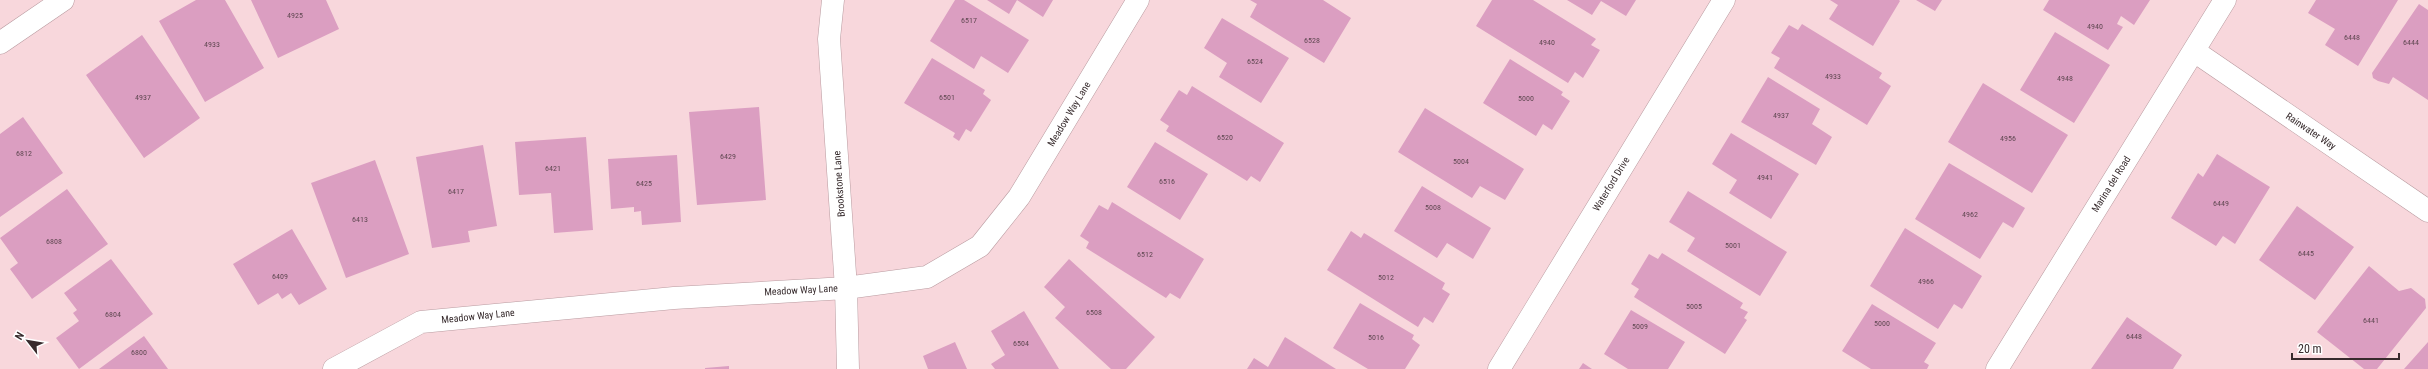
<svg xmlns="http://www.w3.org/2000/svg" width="2428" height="369" font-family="'Roboto Condensed',sans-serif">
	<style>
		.building { fill: #db9ec1 }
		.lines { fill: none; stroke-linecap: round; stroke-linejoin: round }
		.minor-casing { stroke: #b99ba0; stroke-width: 23 }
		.minor { stroke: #fff; stroke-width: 22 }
		.labels { text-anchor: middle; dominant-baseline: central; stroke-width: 4; stroke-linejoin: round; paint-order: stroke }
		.number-label { font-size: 8px; fill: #604852 }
		.street-label { font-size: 10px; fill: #372b2d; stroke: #fff }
	</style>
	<rect width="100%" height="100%" fill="#f8d7dc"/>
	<path class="building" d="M196,0H225L264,68L205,102L159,21Z
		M251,0H326L339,29L278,58Z
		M955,0H964L1029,40L1008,73L981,56L974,69L930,41Z
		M987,0H1053L1043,17L1017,0L1009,14Z
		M1250,0H1323L1351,18L1324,63L1250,17L1257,4Z
		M1492,0H1533L1596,39L1591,45L1600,50L1583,78L1575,72L1568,83L1476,26Z
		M1567,0H1636L1626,16L1601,1L1592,15Z
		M1830,0H1899L1900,1L1873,46L1829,19L1838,5Z
		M1916,0H1942L1935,11Z
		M2049,0H2150L2134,25L2121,16L2117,24L2123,27L2108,50L2043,10Z
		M2316,0H2398L2358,66L2325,45L2335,29L2308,13Z
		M2419,4L2428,10V100L2393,77L2389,84L2378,81L2373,78L2372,73Z
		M1222,18L1289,58L1261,103L1219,77L1227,63L1204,48Z
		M1802,24L1882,73L1879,78L1891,86L1867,125L1774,68L1780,58L1771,53L1789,25L1798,30Z
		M2055,32L2110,65L2074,123L2020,90Z
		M142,35L200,118L144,158L86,75Z
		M932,58L985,90L983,94L991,100L971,132L966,129L959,141L953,137L955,133L904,103Z
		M1510,59L1563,92L1561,95L1570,101L1552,130L1543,124L1536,136L1483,103Z
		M1768,77L1820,109L1812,124L1832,137L1816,165L1741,122Z
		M1983,83L2068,135L2032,193L1948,142Z
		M1192,86L1284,143L1260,182L1251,176L1247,181L1166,131L1169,126L1160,120L1179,90L1187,95Z
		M759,107L766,200L697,205L689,112Z
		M1425,108L1524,169L1505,200L1480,186L1472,198L1398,152Z
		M23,117L63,173L0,217V134Z
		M1731,133L1799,174L1771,219L1729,193L1737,180L1712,164Z
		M586,137L593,230L554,233L551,193L519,195L515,142Z
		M1155,142L1208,174L1180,220L1127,187Z
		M483,145L497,226L468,231L470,242L432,248L416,157Z
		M2217,154L2270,187L2235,244L2223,236L2216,246L2171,218L2198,173L2203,177Z
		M677,155L681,222L642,225L641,211L634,212V207L611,209L608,159Z
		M375,160L409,254L346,278L311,183Z
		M1949,163L2025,208L2013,228L2003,222L1980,259L1915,219Z
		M1422,186L1491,228L1473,259L1447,243L1437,258L1394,231Z
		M67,189L108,244L32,299L10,269L18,263L0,238Z
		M1688,191L1787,252L1760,296L1687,251L1695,238L1669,222Z
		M1112,202L1204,259L1180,299L1170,293L1166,298L1086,248L1089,242L1080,236L1099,205L1108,210Z
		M2297,206L2354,247L2315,300L2259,260Z
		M1905,228L1982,276L1962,309L1954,304L1938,329L1870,286Z
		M292,229L327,289L299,305L291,293L282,299L278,293L258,305L233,264Z
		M1351,231L1361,238L1364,233L1445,283L1442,289L1450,294L1433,323L1424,317L1418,327L1327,270Z
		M1662,253L1743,303L1740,308L1748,312L1744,318L1747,320L1725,354L1634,297L1639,289L1631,284L1649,254L1658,259Z
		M111,259L153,314L79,369L56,338L79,321L73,313L77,310L64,293Z
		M1069,259L1155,337L1126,369H1111L1055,318L1065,307L1044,287Z
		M2369,266L2399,291L2411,288L2425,299L2426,308L2377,369H2364L2317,332Z
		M1360,303L1414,335L1412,339L1420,345L1405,369H1368L1333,348Z
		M1872,304L1936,343L1924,362L1929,365L1927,369H1871L1842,351Z
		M1631,310L1685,342L1668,369H1628L1604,354Z
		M1024,311L1059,369H995L991,364L1005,355L991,331Z
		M2127,317L2182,355L2173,369H2091Z
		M144,336L168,369H99Z
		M1285,337L1336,369H1247L1254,358L1268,367Z
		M955,342L967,369H928L923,356Z
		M2428,342V369H2404Z
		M1583,363L1592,369H1579Z
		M729,366V369H705V368Z"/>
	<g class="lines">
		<g class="minor-casing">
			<path id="minor" d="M833,0L829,39L846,288L848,369
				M0,43L63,0
				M2194,51L2428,211
				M334,369L421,322L674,298L846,288L927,277L980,246L1019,197L1138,0
				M1499,369L1724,0
				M1997,369L2225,0"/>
		</g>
		<use href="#minor" class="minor"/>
	</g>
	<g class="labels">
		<g class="number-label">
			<text x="295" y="15">4925</text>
			<text x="969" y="20">6517</text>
			<text x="2095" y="26">4940</text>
			<text x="2352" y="37">6448</text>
			<text x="1312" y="40">6528</text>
			<text x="1547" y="42">4940</text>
			<text x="2411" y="42">6444</text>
			<text x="212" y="44">4933</text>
			<text x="1255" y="61">6524</text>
			<text x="1833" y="76">4933</text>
			<text x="2065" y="78">4948</text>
			<text x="143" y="97">4937</text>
			<text x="947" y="97">6501</text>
			<text x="1526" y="98">5000</text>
			<text x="1781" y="115">4937</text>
			<text x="1225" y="137">6520</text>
			<text x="2008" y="138">4956</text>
			<text x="24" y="153">6812</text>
			<text x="728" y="156">6429</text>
			<text x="1461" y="161">5004</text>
			<text x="553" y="168">6421</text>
			<text x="1765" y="177">4941</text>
			<text x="1167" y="181">6516</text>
			<text x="644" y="183">6425</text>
			<text x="456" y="191">6417</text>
			<text x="2221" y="203">6449</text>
			<text x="1433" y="207">5008</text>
			<text x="1970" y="214">4962</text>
			<text x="360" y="219">6413</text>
			<text x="54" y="241">6808</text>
			<text x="1733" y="245">5001</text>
			<text x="2306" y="253">6445</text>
			<text x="1145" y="254">6512</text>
			<text x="280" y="276">6409</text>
			<text x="1386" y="277">5012</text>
			<text x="1926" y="281">4966</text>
			<text x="1694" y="306">5005</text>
			<text x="1094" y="312">6508</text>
			<text x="113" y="314">6804</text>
			<text x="2371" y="320">6441</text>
			<text x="1882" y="323">5000</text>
			<text x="1640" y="326">5009</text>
			<text x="2134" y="336">6448</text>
			<text x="1376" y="337">5016</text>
			<text x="1021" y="343">6504</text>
			<text x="139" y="352">6800</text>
		</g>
		<g class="street-label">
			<text transform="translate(1069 114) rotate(-59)">Meadow Way Lane</text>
			<text transform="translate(2311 131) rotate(34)">Rainwater Way</text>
			<text transform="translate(839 184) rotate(-94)">Brookstone Lane</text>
			<text transform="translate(1611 184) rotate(-59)">Waterford Drive</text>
			<text transform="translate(2111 184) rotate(-58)">Marina del Road</text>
			<text transform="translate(801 290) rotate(-3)">Meadow Way Lane</text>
			<text transform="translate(478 316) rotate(-6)">Meadow Way Lane</text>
		</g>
	</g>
	<g transform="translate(28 341) rotate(301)" stroke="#ffffff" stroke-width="3" paint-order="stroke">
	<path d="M0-3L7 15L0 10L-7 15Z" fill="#372b2d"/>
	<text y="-6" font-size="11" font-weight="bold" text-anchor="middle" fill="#372b2d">N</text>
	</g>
	<path d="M2292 353v6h107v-6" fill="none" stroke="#372b2d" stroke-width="2"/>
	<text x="2298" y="353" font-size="12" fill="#372b2d" stroke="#ffffff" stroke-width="3" paint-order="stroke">20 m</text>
</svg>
